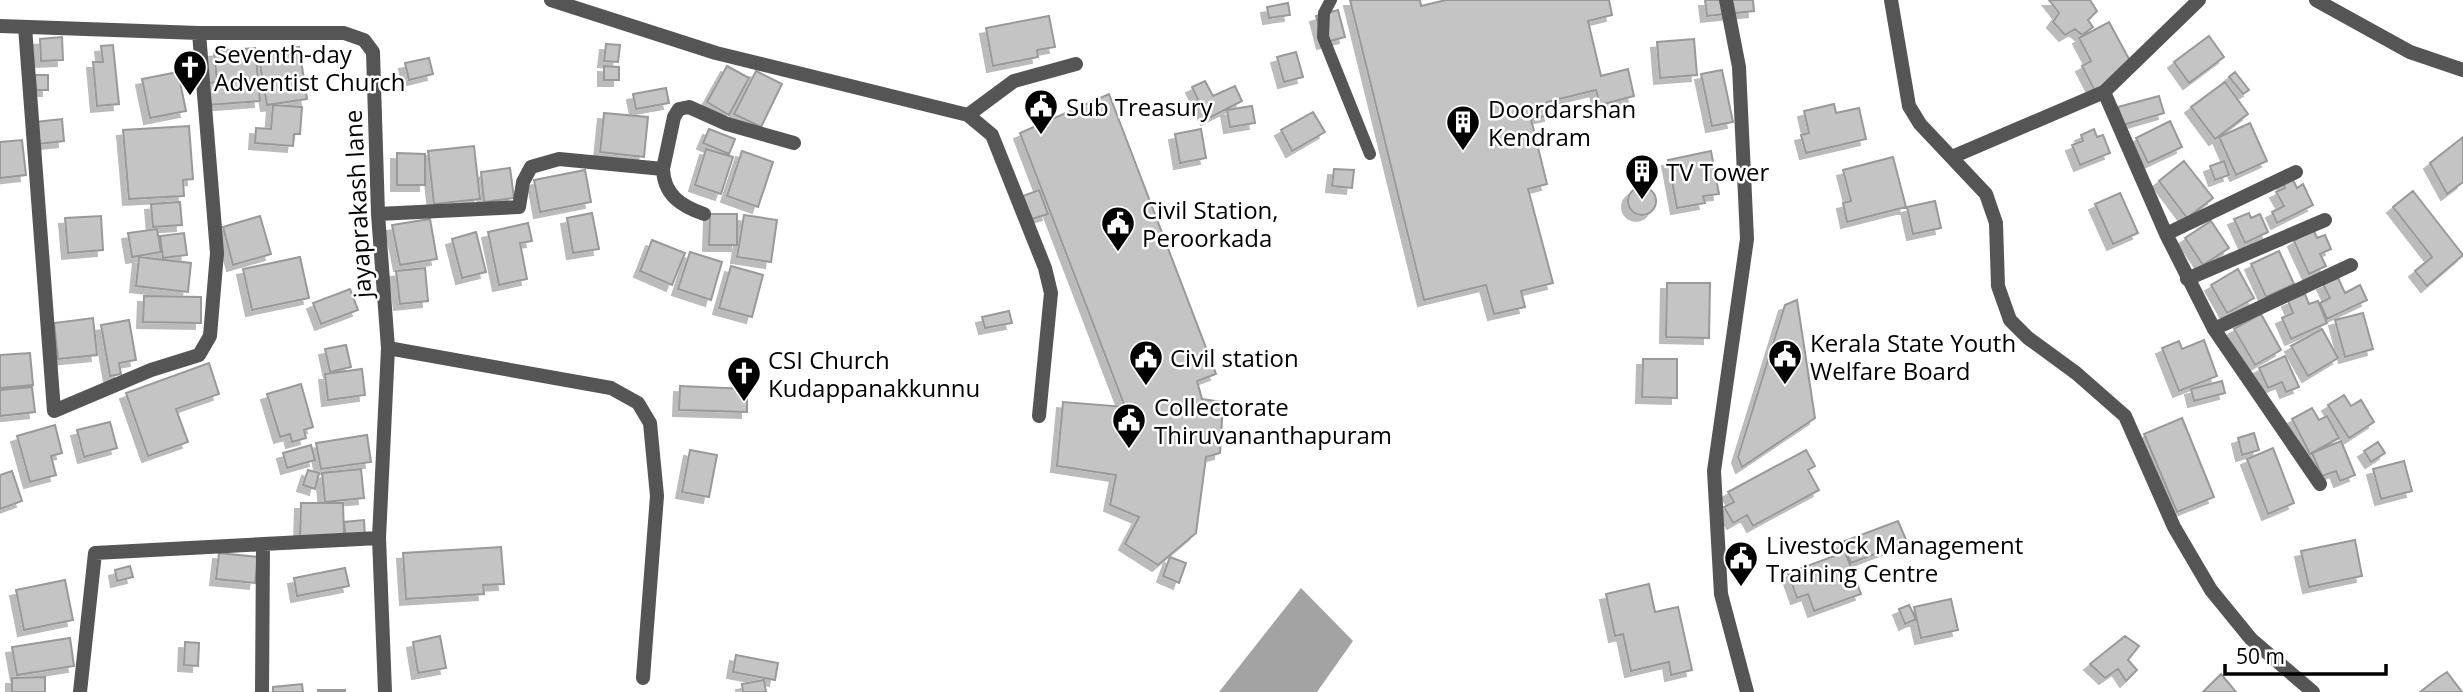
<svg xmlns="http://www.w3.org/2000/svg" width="2463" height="692" font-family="'Open Sans',sans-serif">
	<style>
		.water { fill: #a3a3a3 }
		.building { fill: #c4c4c4; stroke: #999; stroke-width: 2; filter: url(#shadow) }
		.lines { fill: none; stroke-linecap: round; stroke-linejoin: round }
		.lane { stroke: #555; stroke-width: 12 }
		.street { stroke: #555; stroke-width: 14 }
		.labels { text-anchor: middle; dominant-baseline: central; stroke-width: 5; stroke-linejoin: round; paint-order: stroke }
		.poi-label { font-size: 24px; fill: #000; stroke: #fff; text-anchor: start }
		.street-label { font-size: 24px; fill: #000; stroke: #fff }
	</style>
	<defs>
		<filter id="shadow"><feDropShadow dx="-6" dy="6" stdDeviation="0" flood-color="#0004"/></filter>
	</defs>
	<rect width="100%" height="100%" fill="#fff"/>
	<path class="water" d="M1301,588L1353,641L1317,692H1219Z"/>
	<path class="building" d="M1350,0H1420L1421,6L1446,0H1609L1612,15L1588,21L1601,76L1628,69L1634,96L1600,105L1596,90L1547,102L1550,115L1531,119L1547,184L1528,189L1553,283L1521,291L1525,307L1494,314L1486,285L1424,300Z
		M1705,0H1753L1754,11L1707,16Z
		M2049,0H2090L2097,11L2088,20L2093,27L2082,35L2075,29L2065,35L2053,22L2059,13Z
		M1288,3L1290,15L1269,18L1267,7Z
		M1338,10L1345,37L1323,43L1316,16Z
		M1049,16L1055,47L1037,50L1038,57L993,66L986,28Z
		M2109,22L2135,70L2095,91L2082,66L2091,61L2079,38Z
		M2209,36L2224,57L2189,83L2174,62Z
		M62,37L63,60L41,61L40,39Z
		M1694,39L1697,75L1660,78L1657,42Z
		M606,44L620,45L618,62L604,61Z
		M113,45L119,104L97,106L93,62H103L101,46Z
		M299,47L307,99L267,105L258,53Z
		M255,48L260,101L208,105L205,83L217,82L214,51Z
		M1296,52L1303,77L1284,82L1277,57Z
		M429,58L433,74L409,80L405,63Z
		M604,66L619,67V80H604Z
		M727,66L749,78L729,115L707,102Z
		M1722,70L1733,122L1712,126L1701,74Z
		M756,71L782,84L761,127L734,114Z
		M178,72L186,111L150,118L142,79Z
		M2235,72L2249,90L2243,94L2229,77Z
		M35,75H48V90H36Z
		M1205,81L1213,96L1235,86L1242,101L1207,119L1192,87Z
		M2225,82L2248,114L2215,139L2191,107Z
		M666,88L669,103L636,109L633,94Z
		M1109,94L1216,374L1197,381L1202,399L1223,402L1220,453L1206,457L1196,533L1158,565L1125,544L1139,517L1110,505L1116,475L1057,466L1063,402L1125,407L1020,133Z
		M2159,96L2164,113L2123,125L2118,107Z
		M1834,104L1836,113L1859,108L1866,139L1806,153L1801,135L1809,133L1804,111Z
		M273,105L302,107L300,134H294L293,146L255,143L256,128L271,129Z
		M1252,106L1255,123L1230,127L1227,110Z
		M1313,112L1325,132L1292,151L1281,130Z
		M604,113L648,117L644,157L600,152Z
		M62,119L64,141L38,144L36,122Z
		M2170,121L2182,147L2148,163L2136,138Z
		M2250,123L2267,161L2236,175L2219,137Z
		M189,126L193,179L183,180L184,196L129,199L123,130Z
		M709,129L735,139L729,154L703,143Z
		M1201,129L1206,158L1180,163L1175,134Z
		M2094,129L2097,137L2103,135L2110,153L2080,165L2072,145L2083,141L2081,135Z
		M2463,137V182L2447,194L2430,163Z
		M22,140L26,175L0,178V142Z
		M474,146L480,199L434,204L428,151Z
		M706,149L733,157L721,194L695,185Z
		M742,151L773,162L758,207L727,196Z
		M1711,151L1719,194L1703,196L1705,203L1677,208L1668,160Z
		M397,153L425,154V185H397Z
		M1893,157L1906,207L1847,222L1843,203L1851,201L1843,170Z
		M2184,161L2213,198L2187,218L2159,181Z
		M2224,161L2229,175L2215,180L2210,166Z
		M510,168L514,198L484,202L481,172Z
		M1334,169L1354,170L1352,188L1332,186Z
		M585,170L591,202L540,212L534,180Z
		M2292,178L2297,188L2303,184L2313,205L2277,223L2272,212L2284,206L2276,192L2285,188L2283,183Z
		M1628 201a14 14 0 1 1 28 0a14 14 0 1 1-28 0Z
		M1039,190L1048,214L1032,219L1023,196Z
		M2413,191L2463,255L2427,286L2415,271L2432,257L2393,207Z
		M2120,193L2138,233L2113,244L2095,204Z
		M1935,201L1941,228L1913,234L1907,207Z
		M180,202L182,225L153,227L151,204Z
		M592,213L599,249L573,253L567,218Z
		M2249,213L2251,218L2260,214L2268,232L2245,243L2234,219Z
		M710,214H737V245H709Z
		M744,215L777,220L771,262L737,257Z
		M101,216L103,250L68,253L65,218Z
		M260,216L271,254L233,265L223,227Z
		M430,219L437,259L400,265L392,225Z
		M2211,221L2229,248L2203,265L2185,238Z
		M528,223L532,241L520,243L527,279L499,285L488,232Z
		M157,229L161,252L132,257L128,233Z
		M2313,229L2317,238L2325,235L2331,249L2320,254L2326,266L2309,274L2294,241Z
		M476,232L486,272L462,278L452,239Z
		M184,233L187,255L163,258L160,236Z
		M652,240L685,253L672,285L640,271Z
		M2279,251L2294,284L2266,297L2251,264Z
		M690,252L722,262L711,300L678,289Z
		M139,257L191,263L188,292L136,286Z
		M300,257L309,298L252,310L243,269Z
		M731,266L763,275L752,317L719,308Z
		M425,268L428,301L400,304L396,271Z
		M2238,269L2254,298L2227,313L2211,285Z
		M2338,278L2345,293L2360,285L2367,300L2327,319L2320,303L2330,298L2323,284Z
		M1667,283H1710L1709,338L1666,337Z
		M350,289L358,310L321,324L313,303Z
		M2305,294L2309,304L2318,301L2327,323L2291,339L2282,318L2293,313L2288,301Z
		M144,296L201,297V323L143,322Z
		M1797,300L1815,418L1742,467L1738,457L1785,305Z
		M1009,311L1012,323L985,328L982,317Z
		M2363,313L2373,349L2345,357L2335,320Z
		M2261,314L2281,350L2255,365L2234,329Z
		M93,318L97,355L58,359L54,323Z
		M129,320L136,360L119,363L121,374L110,376L101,325Z
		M2322,329L2338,358L2308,376L2291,346Z
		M2204,340L2217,376L2179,391L2162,348L2179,341L2182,349Z
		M346,345L351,367L330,372L325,349Z
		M30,353L33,385L0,388V355Z
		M2285,356L2299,387L2286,392L2282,382L2268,388L2259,368Z
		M1643,359H1677V398L1642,397Z
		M209,363L219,394L176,409L188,442L148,456L126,393Z
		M362,369L365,395L328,400L325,374Z
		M2222,381L2225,393L2194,401L2191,389Z
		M301,384L313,427L304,430L306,438L292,442L290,434L280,437L267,394Z
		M680,386L747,389V412L679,410Z
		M32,387L35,412L0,416V390Z
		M2344,395L2351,406L2361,400L2374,422L2349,438L2328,405Z
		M2312,408L2319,420L2327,416L2339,438L2310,454L2292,419Z
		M2182,418L2214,497L2177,512L2144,434Z
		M110,422L117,448L84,457L77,430Z
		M55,425L62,453L51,456L56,475L30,482L17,436Z
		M2254,433L2259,450L2242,455L2238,438Z
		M367,435L371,462L321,469L316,443Z
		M2341,441L2355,475L2340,481L2336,471L2322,476L2312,453Z
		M2378,442L2385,453L2371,462L2364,451Z
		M311,445L315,460L287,468L283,453Z
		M2273,448L2294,503L2268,514L2247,459Z
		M690,450L717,455L709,497L682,492Z
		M1806,450L1815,466L1808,470L1819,490L1753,526L1747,515L1733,523L1724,507L1734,502L1728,492Z
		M2404,461L2412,491L2381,499L2373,469Z
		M361,469L364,498L325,502L322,473Z
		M308,470L319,473L315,489L303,485Z
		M12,471L22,501L0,509V475Z
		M301,503H343L344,536H300Z
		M364,520L365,538L346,540L344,522Z
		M1898,521L1907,542L1851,563L1842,542Z
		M2355,540L2362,576L2309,587L2301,551Z
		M501,547L504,584L483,585L484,594L406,599L403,553Z
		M1845,552L1861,594L1814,611L1808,594L1797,598L1788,573Z
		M219,553L258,557L255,583L216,579Z
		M1170,557L1186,563L1179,583L1163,576Z
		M130,566L133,577L117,581L115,570Z
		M345,568L349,586L297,596L294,578Z
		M65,580L73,620L24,630L16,590Z
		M1649,584L1655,612L1678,607L1692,670L1671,675L1669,662L1631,671L1623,634L1615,636L1606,594Z
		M1951,599L1958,630L1921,638L1914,607Z
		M1909,605L1916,619L1905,624L1899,609Z
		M440,636L446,668L418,673L413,642Z
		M2125,636L2139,646L2128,660L2137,670L2126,681L2118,669L2105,678L2090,664Z
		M70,638L74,666L17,675L12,647Z
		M185,642L199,643L198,666L184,665Z
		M736,655L778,663L775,680L733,672Z
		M2447,672L2462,692H2420L2438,678Z
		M2221,674L2236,692H2203Z
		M45,677V692H12V678Z
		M764,680L766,692H743L742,684Z
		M302,684L303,692H273V687Z
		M318,690H345V692H318Z"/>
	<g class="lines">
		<path class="lane" d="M1331,0L1324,13L1323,37L1370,154"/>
		<path class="street" d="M551,0L716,53L968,115L992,135L1045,268L1051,293L1039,416
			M1726,0L1739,67L1747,239L1714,471L1721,594L1747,692
			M1891,0L1909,106L1920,124L1986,194L1996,223L1998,286L2010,320L2028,338L2076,373L2125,416L2174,527L2211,590L2251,639L2313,692
			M2316,0L2410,52L2463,70
			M0,26L199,33H344L364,40L373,52L378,214L388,348L379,538L385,692
			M25,27L54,411L151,370L199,355L210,336L217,253L199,33
			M2104,92L2166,234L2214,329L2320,484
			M968,115L1014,81L1076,64
			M1952,157L2104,92L2199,0
			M663,169L674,117L679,109L689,107L727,124L794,143
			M378,214L519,207L523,182L531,167L559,159L663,169C664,195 681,206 704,214
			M2166,234L2296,172
			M2187,279L2325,220
			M2214,329L2351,265
			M388,348L611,388L638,403L650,423L657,496L643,678
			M80,692L95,553L379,538
			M262,692L263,545"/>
	</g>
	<defs>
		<g id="church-pin" transform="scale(1.75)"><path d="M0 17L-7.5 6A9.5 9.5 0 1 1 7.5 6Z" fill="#000" stroke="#fff"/><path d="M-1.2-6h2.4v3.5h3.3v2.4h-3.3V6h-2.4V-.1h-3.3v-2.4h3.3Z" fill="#fff"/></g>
		<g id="civic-pin" transform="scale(1.75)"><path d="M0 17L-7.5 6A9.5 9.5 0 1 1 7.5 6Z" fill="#000" stroke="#fff"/><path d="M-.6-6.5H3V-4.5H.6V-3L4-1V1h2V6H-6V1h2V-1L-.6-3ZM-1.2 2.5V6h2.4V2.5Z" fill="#fff"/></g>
		<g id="building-pin" transform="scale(1.75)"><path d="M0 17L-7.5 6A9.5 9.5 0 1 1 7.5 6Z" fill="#000" stroke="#fff"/><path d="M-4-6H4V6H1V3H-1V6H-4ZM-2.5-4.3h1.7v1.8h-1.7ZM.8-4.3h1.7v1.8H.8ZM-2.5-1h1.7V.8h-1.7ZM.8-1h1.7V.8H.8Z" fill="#fff"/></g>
	</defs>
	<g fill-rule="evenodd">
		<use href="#church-pin" x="190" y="67"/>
		<use href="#civic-pin" x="1041" y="106"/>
		<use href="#building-pin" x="1463" y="122"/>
		<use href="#building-pin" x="1642" y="171"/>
		<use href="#civic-pin" x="1118" y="223"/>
		<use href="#civic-pin" x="1785" y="356"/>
		<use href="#civic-pin" x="1146" y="357"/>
		<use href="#church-pin" x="744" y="373"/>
		<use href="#civic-pin" x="1129" y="420"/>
		<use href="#civic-pin" x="1741" y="558"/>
	</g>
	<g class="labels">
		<g class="poi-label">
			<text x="214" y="53">Seventh-day<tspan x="214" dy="28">Adventist Church</tspan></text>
			<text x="1066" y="106">Sub Treasury</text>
			<text x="1488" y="108">Doordarshan<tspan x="1488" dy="28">Kendram</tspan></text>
			<text x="1666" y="171">TV Tower</text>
			<text x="1142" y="209">Civil Station,<tspan x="1142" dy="28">Peroorkada</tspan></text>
			<text x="1810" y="342">Kerala State Youth<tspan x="1810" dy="28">Welfare Board</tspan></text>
			<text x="1170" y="357">Civil station</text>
			<text x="768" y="359">CSI Church<tspan x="768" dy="28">Kudappanakkunnu</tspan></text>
			<text x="1154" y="406">Collectorate<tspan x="1154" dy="28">Thiruvananthapuram</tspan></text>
			<text x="1766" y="544">Livestock Management<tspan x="1766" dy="28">Training Centre</tspan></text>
		</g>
		<g class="street-label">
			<text transform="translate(357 204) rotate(-93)">jayaprakash lane</text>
		</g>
	</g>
	<path d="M2225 664v10h161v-10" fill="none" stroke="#000000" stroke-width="3.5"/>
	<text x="2236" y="664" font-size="21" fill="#000000" stroke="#ffffff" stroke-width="5" paint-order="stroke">50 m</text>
</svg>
